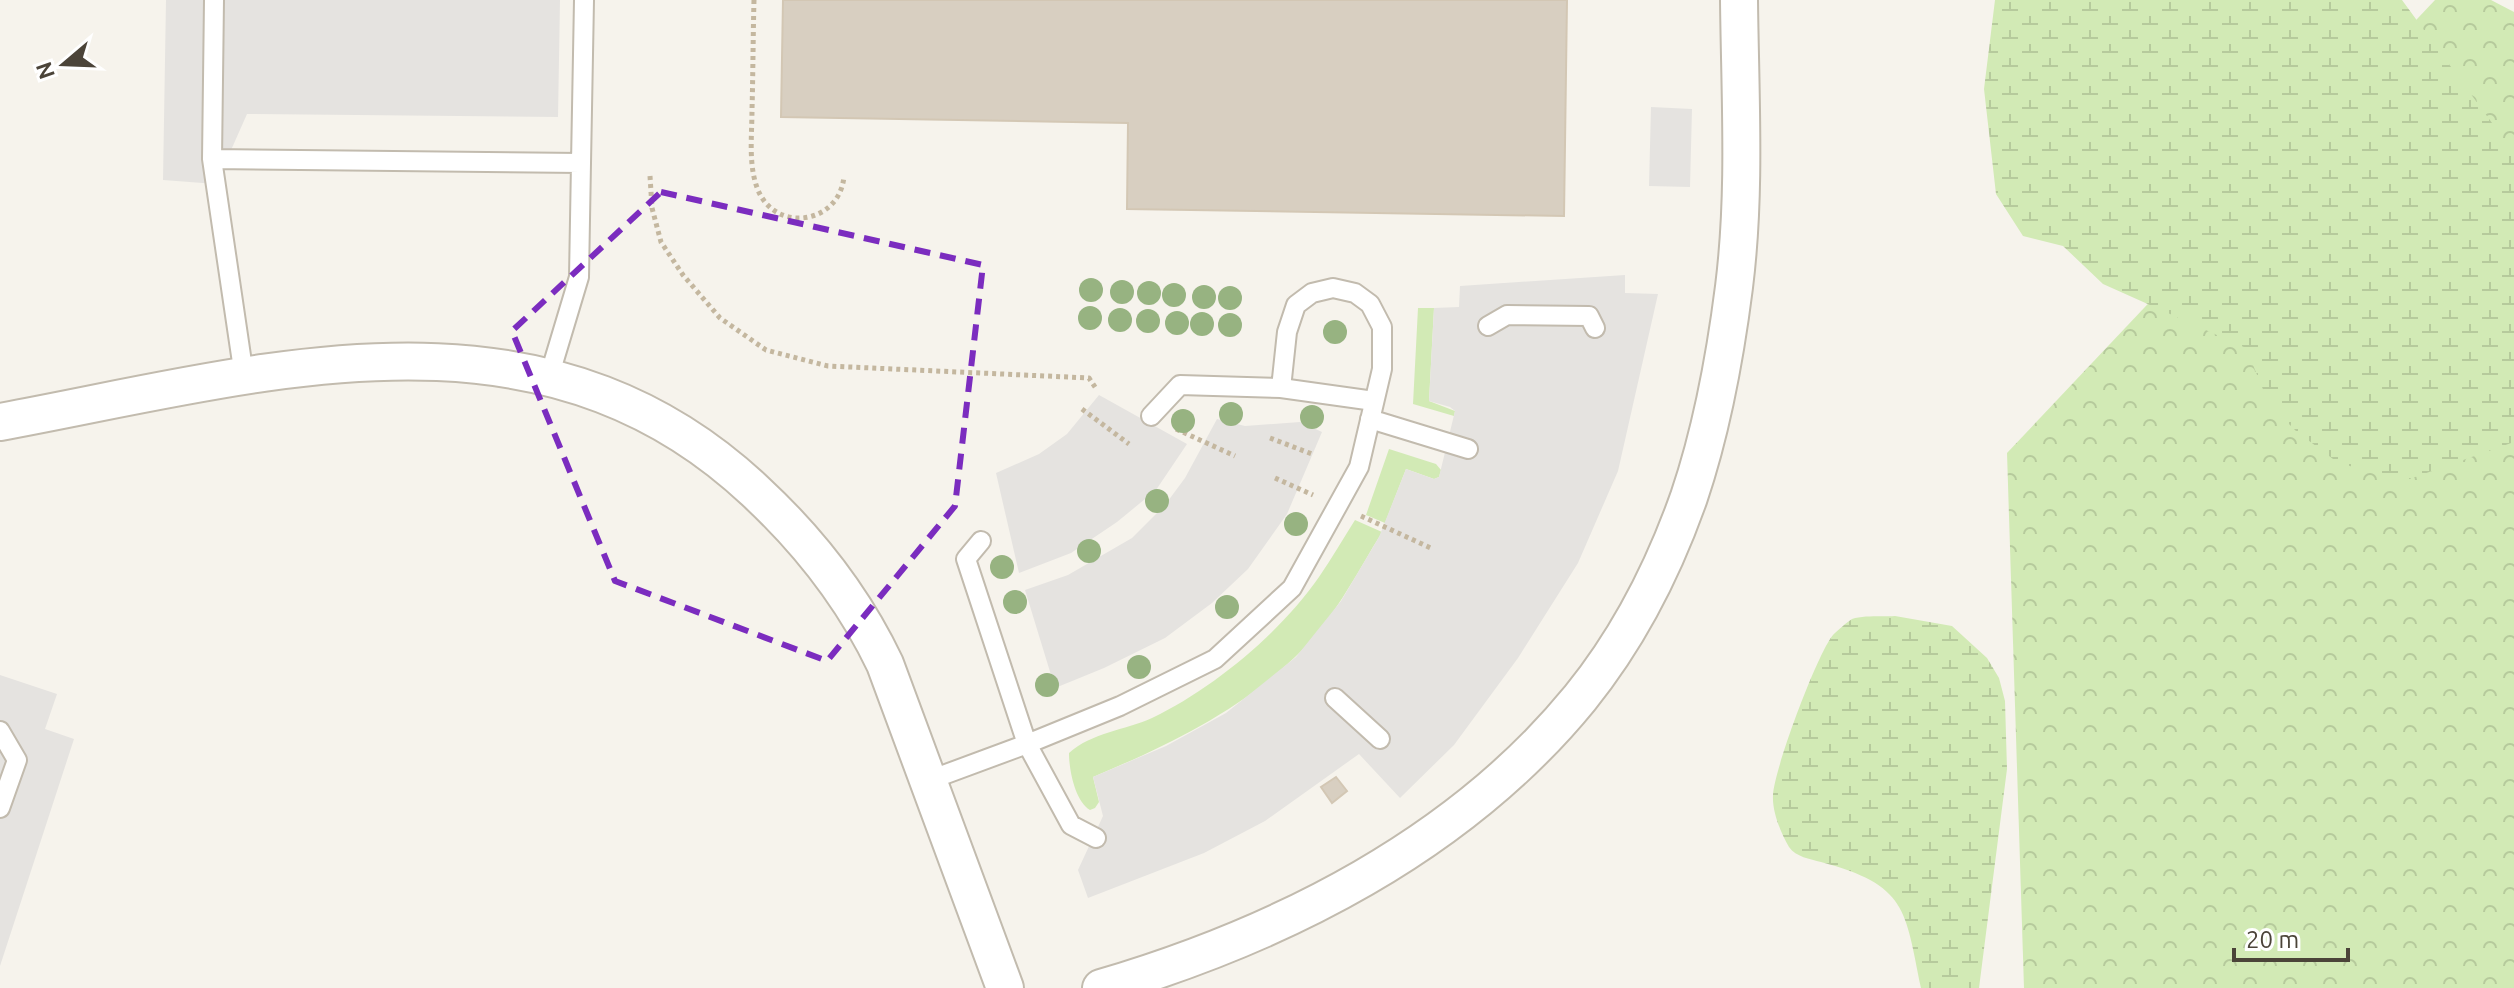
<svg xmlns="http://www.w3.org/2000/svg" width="2514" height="988" font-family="Ubuntu,sans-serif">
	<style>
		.grass { fill: #d2eab5 }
		.forest { fill: url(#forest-crowns) }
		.wetland { fill: url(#wetland-marsh) }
		.parking { fill: #e5e3e0 }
		.building { fill: #d8cfc1; stroke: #d3c7b4; stroke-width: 2 }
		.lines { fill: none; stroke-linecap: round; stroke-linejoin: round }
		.lane-casing { stroke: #c2bbae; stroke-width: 22 }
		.street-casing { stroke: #c2bbae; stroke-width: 40 }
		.path { stroke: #c4b79f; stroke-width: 5; stroke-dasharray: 4 4; stroke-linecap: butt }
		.lane { stroke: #fff; stroke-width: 18 }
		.street { stroke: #fff; stroke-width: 36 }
		.tree { fill: #97b381 }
		.marked { fill: none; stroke: #7b2cbf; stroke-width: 6; stroke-dasharray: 16 10; stroke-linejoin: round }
	</style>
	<defs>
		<pattern id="forest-crowns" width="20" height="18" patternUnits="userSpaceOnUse" patternTransform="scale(2)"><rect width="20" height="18" fill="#d2eab5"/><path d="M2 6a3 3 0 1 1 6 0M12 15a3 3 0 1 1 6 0" fill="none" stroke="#b6ca9c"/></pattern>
		<pattern id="wetland-marsh" width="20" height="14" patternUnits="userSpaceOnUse" patternTransform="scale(2)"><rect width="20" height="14" fill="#d2eab5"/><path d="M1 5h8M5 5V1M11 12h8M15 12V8" fill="none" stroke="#b6ca9c"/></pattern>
	</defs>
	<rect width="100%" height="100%" fill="#f6f3ec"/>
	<path class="grass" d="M1418,308H1434L1429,401L1455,411L1454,416L1413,404Z
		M1389,449L1436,464L1441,470L1439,477L1434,479L1406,469L1385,523L1366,515Z
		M1355,520L1382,532C1356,575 1331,624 1294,658C1236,713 1166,746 1093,777L1099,802L1095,808L1090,810C1075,801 1069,770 1069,753C1091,733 1125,730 1152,718C1214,688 1280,633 1319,577C1332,558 1343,539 1355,520Z"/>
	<path class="forest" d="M2435,0H2491L2514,12V988H2024L2007,453Z"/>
	<path class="wetland" d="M1995,0H2402L2514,153V442L2401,482L2337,462L2296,431L2269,404L2246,348L2103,284L2063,246L2023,236L1996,194L1984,89Z
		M1895,616L1952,626L1987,658L1999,678L2005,701L2007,769L1979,988H1921C1905,909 1907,885 1821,862C1810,859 1796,857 1789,847C1781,833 1772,812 1773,795C1774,770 1817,654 1833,635C1837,631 1847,622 1852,619C1864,615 1883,617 1895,616Z"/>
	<path class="parking" d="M166,0H560L558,117L247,114L216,184L163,180Z
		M1651,107L1692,109L1690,187L1649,186Z
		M1625,275V293L1658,294L1618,471L1578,563L1518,658L1454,745L1400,798L1359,754L1265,821L1204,853L1088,898L1078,870L1103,816L1093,777L1166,746L1226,713L1296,657L1341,601L1379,537L1406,469L1434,479L1439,477L1455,411L1450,407L1429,401L1434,308L1459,307L1460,286Z
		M1099,395L1187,444L1156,490L1117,522L1071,553L1019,573L996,473L1039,454L1067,434Z
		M1217,419L1245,426L1300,422L1322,432L1287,514L1248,569L1212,603L1165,638L1104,668L1055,688L1025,590L1068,575L1132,538L1165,505L1185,478Z
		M0,675L57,694L45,729L74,739L0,966Z"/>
	<path class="building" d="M783,0H1567L1564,216L1127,209L1128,123L781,117Z
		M1336,777L1347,791L1332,803L1321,787Z"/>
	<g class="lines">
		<g class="lane-casing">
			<path id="lane" d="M214,0L212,159L244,376
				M212,159L581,163L579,277L549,377
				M581,163L584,0
				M1488,326L1507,315L1589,316L1595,328
				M1151,416L1180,385L1281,388L1374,401
				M1370,419L1468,449
				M981,541L966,559L1027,744L1071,825L1096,838
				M1335,698L1380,739
				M0,731L17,760L0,808
				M927,781L1027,744L1120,706L1215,659L1292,588L1359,467L1382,369V327L1370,304L1355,293L1333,288L1312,293L1296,305L1287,332L1281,388"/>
		</g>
		<g class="street-casing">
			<path id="street" d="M0,422C260,374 537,286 755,491C810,542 853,597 885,664L1005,988
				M1101,988C1281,935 1460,845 1580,698C1627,640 1664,568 1689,497C1712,429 1725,358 1734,287C1746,192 1740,95 1739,0"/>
		</g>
		<path class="path" d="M754,0C753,37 753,74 752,110C752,135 748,166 758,190C776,234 840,224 844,176
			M650,176L652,208L661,242L683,275L720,318L766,350L828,366L1089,378L1097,390
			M1082,409L1129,444
			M1176,429L1235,456
			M1270,438L1312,454
			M1275,478L1313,495
			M1361,516L1433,549"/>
		<use href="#lane" class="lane"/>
		<use href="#street" class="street"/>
	</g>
	<g class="tree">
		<circle cx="1091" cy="290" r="12"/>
		<circle cx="1122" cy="292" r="12"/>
		<circle cx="1149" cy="293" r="12"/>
		<circle cx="1174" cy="295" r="12"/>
		<circle cx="1204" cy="297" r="12"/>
		<circle cx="1230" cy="298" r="12"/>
		<circle cx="1090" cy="318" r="12"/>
		<circle cx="1120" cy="320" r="12"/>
		<circle cx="1148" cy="321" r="12"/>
		<circle cx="1177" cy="323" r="12"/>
		<circle cx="1202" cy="324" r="12"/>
		<circle cx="1230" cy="325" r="12"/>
		<circle cx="1335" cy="332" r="12"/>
		<circle cx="1231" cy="414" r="12"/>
		<circle cx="1312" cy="417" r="12"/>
		<circle cx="1183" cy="421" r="12"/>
		<circle cx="1157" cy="501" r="12"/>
		<circle cx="1296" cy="524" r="12"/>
		<circle cx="1089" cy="551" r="12"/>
		<circle cx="1002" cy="567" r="12"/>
		<circle cx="1015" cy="602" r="12"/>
		<circle cx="1227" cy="607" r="12"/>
		<circle cx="1139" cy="667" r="12"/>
		<circle cx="1047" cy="685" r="12"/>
	</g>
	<path class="marked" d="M661,192L983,265L955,506L827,661L615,581L512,331Z"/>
	<g transform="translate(64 64) rotate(251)" stroke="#ffffff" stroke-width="6" paint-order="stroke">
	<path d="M0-6L14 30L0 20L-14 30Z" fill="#4b4439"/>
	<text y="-12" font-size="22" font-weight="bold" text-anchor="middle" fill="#4b4439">N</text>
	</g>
	<path d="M2234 948v12h114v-12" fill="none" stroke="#4b4439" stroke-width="4"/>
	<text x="2246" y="948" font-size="24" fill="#4b4439" stroke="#ffffff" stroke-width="6" paint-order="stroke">20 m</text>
</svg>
